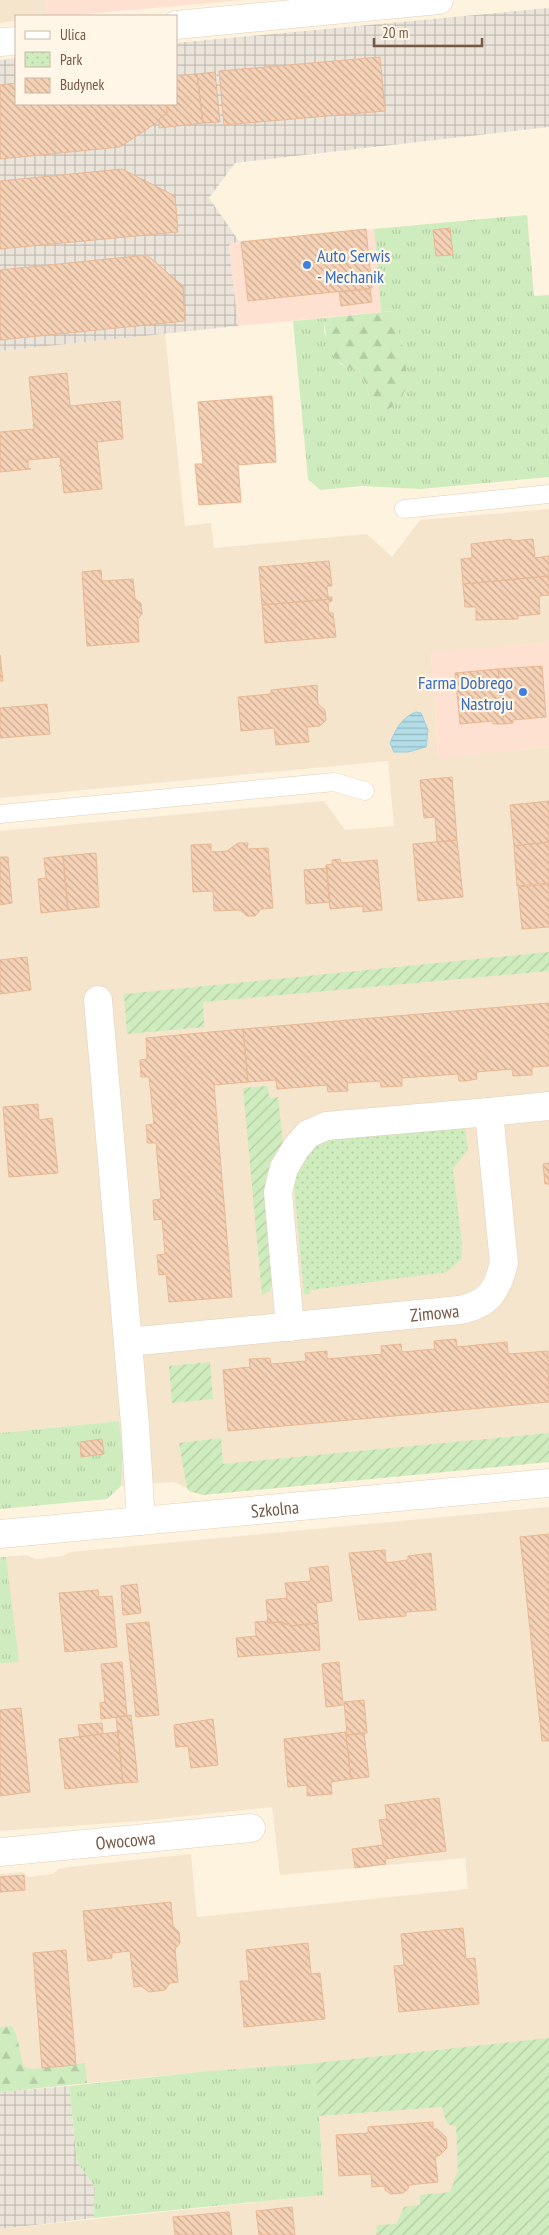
<svg xmlns="http://www.w3.org/2000/svg" width="549" height="2235" font-family="'PT Sans Narrow',sans-serif">
	<style>
		.residential { fill: #f6e5cd }
		.commercial { fill: #ffe1d2 }
		.industrial { fill: url(#industrial-grid) }
		.grass { fill: url(#grass-tufts) }
		.forest { fill: url(#forest-firs) }
		.park { fill: url(#park-dots) }
		.garden { fill: url(#garden-furrows) }
		.water { fill: url(#water-rules); stroke: #98cedb }
		.building { fill: url(#building-back-hatch); stroke: #e9b894 }
		.lines { fill: none; stroke-linecap: round; stroke-linejoin: round }
		.service-casing { stroke: #e2cfbb; stroke-width: 19 }
		.minor-casing { stroke: #e2cfbb; stroke-width: 29 }
		.service { stroke: #fff; stroke-width: 18 }
		.minor { stroke: #fff; stroke-width: 28 }
		.shop-dot { fill: #3f7fe0; stroke: #fff6e7; stroke-width: 2 }
		.labels { text-anchor: middle; dominant-baseline: central; stroke-width: 4.5; stroke-linejoin: round; paint-order: stroke }
		.shop-label { font-size: 18px; fill: #366cbe; stroke: #fff6e7; text-anchor: start }
		.street-label { font-size: 18px; fill: #765845; stroke: #fff6e7 }
	</style>
	<defs>
		<pattern id="industrial-grid" width="8" height="8" patternUnits="userSpaceOnUse" patternTransform="scale(1.25)"><rect width="8" height="8" fill="#ebe4db"/><path d="M0 4h8M4 0v8" fill="none" stroke="#c3bcb3"/></pattern>
		<pattern id="grass-tufts" width="24" height="20" patternUnits="userSpaceOnUse" patternTransform="scale(1.25)"><rect width="24" height="20" fill="#ceecbd"/><path d="M3 7l-1-3M5 7V3M7 7l1-3M15 17l-1-3M17 17v-4M19 17l1-3" fill="none" stroke="#b4cca4"/></pattern>
		<pattern id="forest-firs" width="22" height="20" patternUnits="userSpaceOnUse" patternTransform="scale(1.25)"><rect width="22" height="20" fill="#ceecbd"/><path d="M5 1l3.5 6h-7zM16 11l3.5 6h-7z" fill="#b4cca4"/></pattern>
		<pattern id="park-dots" width="8" height="8" patternUnits="userSpaceOnUse" patternTransform="scale(1.25)"><rect width="8" height="8" fill="#ceecbd"/><path d="M2 2h.1M6 6h.1" fill="none" stroke="#b4cca4" stroke-width="1.8" stroke-linecap="round"/></pattern>
		<pattern id="garden-furrows" width="10" height="10" patternUnits="userSpaceOnUse" patternTransform="scale(1.25)"><rect width="10" height="10" fill="#ceecbd"/><path d="M-1 1l2-2M0 10L10 0M9 11l2-2" fill="none" stroke="#b4cca4"/></pattern>
		<pattern id="water-rules" width="6" height="5" patternUnits="userSpaceOnUse" patternTransform="scale(1.25)"><rect width="6" height="5" fill="#b3dee8"/><path d="M0 2.5h6" fill="none" stroke="#96b7be"/></pattern>
		<pattern id="building-back-hatch" width="6" height="6" patternUnits="userSpaceOnUse" patternTransform="scale(1.25)"><rect width="6" height="6" fill="#f5d1b5"/><path d="M-1 5l2 2M0 0l6 6M5-1l2 2" fill="none" stroke="#cbac95"/></pattern>
	</defs>
	<rect width="100%" height="100%" fill="#fef3df"/>
	<path class="residential" d="M0,0H46L47,16H16V21L0,23Z
		M165,333L185,526L211,523L214,548L367,534L392,557L420,520L549,509V642L431,654L438,757L549,747V1449L187,1488L174,1482L121,1486L123,1458L118,1421L0,1433V831L324,801L345,830L394,826L388,761L0,798V351Z
		M549,1507V2235H0V2229L324,2195L316,2063L209,2071L0,2092V1874L23,1872L27,1877L53,1874L58,1869L69,1867L191,1854L197,1917L468,1889L465,1858L280,1875L272,1807L141,1821L0,1831V1557L26,1555L36,1559L63,1556L70,1552Z"/>
	<path class="commercial" d="M46,0H243L66,16H47Z
		M374,229L381,312L238,326L229,245L239,241Z
		M549,642V747L438,758L431,653Z"/>
	<path class="industrial" d="M549,8V127L235,163L209,198L239,241L229,245L238,326L0,351V60L16,58V104H176V43Z
		M69,2086L77,2162L95,2187L94,2218L0,2229V2092Z"/>
	<path class="grass" d="M527,215L534,296L549,295V477L420,489L362,486L320,490L308,479L293,321L325,318L324,332L340,364L360,372L367,386L371,409L404,395C410,367 400,339 393,311L381,312L374,229Z
		M119,1421L123,1458L121,1486L107,1499L0,1509V1433Z
		M0,1557H6L19,1662L0,1663Z
		M316,2063L324,2195L94,2218L95,2187L77,2162L69,2086L209,2071Z"/>
	<path class="forest" d="M393,311C398,330 414,378 403,395C400,401 394,405 389,409H371L367,386L360,372C354,370 347,368 342,364C328,356 324,332 325,318Z
		M12,2026C20,2040 19,2053 24,2067L33,2069L85,2063L87,2083L0,2092V2027Z"/>
	<path class="park" d="M464,1123L468,1150L453,1169L462,1244L461,1259L447,1272L311,1290L309,1295L304,1294L294,1187L298,1167L315,1145L335,1130Z"/>
	<path class="garden" d="M549,952V971L203,1002L204,1027L127,1034L124,994Z
		M268,1086L269,1098L278,1097L283,1144L271,1162L266,1179L275,1279L270,1291L262,1295L243,1088Z
		M210,1362L213,1399L172,1403L169,1366Z
		M549,1433V1462L203,1495L189,1491L187,1488L179,1443L221,1438L223,1464Z
		M549,2038V2235H376L377,2225L396,2224L404,2207L420,2205V2195L450,2192L458,2170L456,2126L447,2124L442,2107L318,2116L316,2063Z"/>
	<path class="water" d="M416,712L421,713L428,730L426,747L408,752H394L390,743C396,729 401,718 416,712Z"/>
	<path class="building" d="M380,57L385,111L224,125L219,71Z
		M215,72L220,122L203,123L197,74Z
		M197,74L203,123L159,128V119L167,113L166,104H176V76Z
		M16,83V104H166L167,113L159,119V121L120,147L0,159V85Z
		M122,169L175,196L178,232L0,249V181Z
		M450,228L453,255L436,256L433,230Z
		M366,229L372,288L248,301L241,242Z
		M147,255L183,286L185,321L0,340V270Z
		M370,289L372,302L341,306L339,292Z
		M67,373L70,406L120,401L123,439L97,442L102,489L64,493L61,466H59L61,465L60,457L28,460V468L31,469L0,472V432L34,429L29,377Z
		M272,396L276,462L238,465L241,502L199,505L195,464H203L198,402Z
		M511,539V541L533,539L535,558L549,556V576L463,584L461,559L472,558L471,544Z
		M329,561L332,586H327L328,597H332V599L262,605L259,567Z
		M101,570L102,581L133,579L135,599L141,603L142,614L138,619L139,642L87,646L82,572Z
		M549,576V595L539,596L540,614L518,616V619L476,620V607H465L463,584Z
		M332,599V601L328,602L329,613H333L336,637L265,643L262,605Z
		M0,655L3,681H0Z
		M542,666L546,717L513,720V723L504,724L498,669Z
		M498,669L504,724H493V721L460,724L455,673Z
		M317,685L318,704L325,710L326,720L320,726L307,727L309,742L276,745L274,728L241,731L238,697L271,694V690Z
		M47,704L50,734L0,738V708Z
		M452,777L457,840L437,842L435,817L424,818L420,780Z
		M549,801V842L514,846L510,805Z
		M457,840L463,897L418,901L413,844Z
		M549,842V883L517,886L514,846Z
		M238,843H248L247,849L268,848L273,908L261,909L255,916H247L240,910L214,911L213,891L193,892L191,845L211,844V852L227,851Z
		M96,853L99,907L68,910L63,856Z
		M63,856L68,910L41,913L38,879L46,878L44,858Z
		M0,857H8L12,903L0,905Z
		M340,859L341,863L377,860L382,910L363,912V906L330,909L326,865L332,864V860Z
		M327,868L330,902L306,904L304,870Z
		M549,884V927L522,929L518,887Z
		M27,957L31,990L0,994V960Z
		M549,1003V1066L532,1067V1075L513,1076L512,1069L476,1072L477,1079L466,1081H459L458,1074L402,1078V1086L381,1087L380,1081L347,1083L348,1091L328,1092L327,1085L277,1089L276,1080L248,1082L243,1029Z
		M243,1029L248,1082L214,1085L232,1297L169,1302L166,1274L159,1275L157,1255L165,1254L162,1219L154,1220L153,1200L161,1199L156,1143H147V1135L146,1125L154,1124L149,1077H141L140,1060L147,1059L146,1038Z
		M38,1104L39,1120L52,1118L58,1173L9,1177L3,1107Z
		M549,1163V1184H545L543,1164Z
		M456,1339L457,1347L507,1342L508,1354L548,1351L549,1402L228,1431L223,1370L250,1367L249,1359L270,1358L271,1364L306,1361L305,1353L327,1351V1359L382,1354L381,1346L401,1344L402,1352L435,1349L434,1341Z
		M102,1439L104,1454L81,1457L80,1442Z
		M549,1534V1741H542L520,1537Z
		M385,1550L386,1563L408,1560V1556L431,1553L436,1610L406,1612V1616L359,1620L349,1553Z
		M328,1566L332,1601L316,1603L318,1623L290,1626V1624H284L283,1622L268,1623L266,1600L287,1598L285,1583L311,1581L309,1568Z
		M137,1584L141,1613L123,1615L121,1586Z
		M98,1590L99,1597L112,1596L117,1647L65,1652L59,1593Z
		M268,1621V1623L283,1622L284,1624H290V1626L318,1623L320,1650L238,1657L236,1638L256,1636L255,1622Z
		M149,1622L159,1715L136,1717L126,1624Z
		M122,1662L127,1716L101,1719L100,1703L105,1702L101,1664Z
		M339,1662L343,1705L326,1707L322,1664Z
		M364,1700L367,1733L347,1735L344,1702Z
		M21,1708L30,1792L0,1796V1710Z
		M131,1715L138,1782L123,1783L116,1717Z
		M213,1719L218,1765L191,1768L188,1746L176,1747L174,1725Z
		M102,1723L103,1734L80,1737L78,1725Z
		M118,1732L123,1783L65,1789L59,1739Z
		M346,1732L351,1779L331,1782L332,1794L307,1796V1785L288,1787L284,1739Z
		M364,1733L369,1777L351,1779L346,1735Z
		M439,1798L446,1851L385,1859L386,1864L355,1868L352,1849L383,1845L379,1820L387,1819L385,1805Z
		M24,1875L25,1890L0,1892V1877Z
		M171,1902L173,1926L179,1932L180,1943L175,1949L178,1982L170,1983L165,1990L149,1992L141,1986L134,1987L130,1951L112,1953V1958L88,1961L83,1911Z
		M463,1928L466,1959L475,1958L479,2004L399,2012L394,1966L404,1965L401,1934Z
		M308,1943L311,1974L320,1973L325,2019L244,2027L240,1981H249L246,1950Z
		M66,1950L76,2065L42,2068L33,1953Z
		M433,2122V2129H437L446,2137L447,2148L439,2156H435L438,2182L409,2185L408,2189L403,2193L391,2194L385,2190V2186L372,2187L371,2174L339,2176L336,2135L368,2133V2127Z
		M292,2207L295,2235H259L256,2211Z
		M229,2212L232,2235H175L173,2217Z"/>
	<g class="lines">
		<g class="service-casing">
			<path id="service" d="M404,509L549,494
				M0,814L334,782L365,791"/>
		</g>
		<g class="minor-casing">
			<g id="minor">
				<path d="M176,25L439,0"/>
				<path d="M0,42L16,41"/>
				<path d="M98,1000L135,1424L141,1521"/>
				<path d="M290,1327L278,1192L284,1168L296,1148L308,1134L326,1126L489,1112"/>
				<path id="s1" d="M128,1342L460,1310C489,1304 497,1291 504,1263L489,1112L549,1106"/>
				<path id="s2" d="M0,1534L549,1483"/>
				<path id="s3" d="M0,1852L251,1828"/>
			</g>
		</g>
		<use href="#service" class="service"/>
		<use href="#minor" class="minor"/>
	</g>
	<g class="shop-dot">
		<circle cx="307" cy="265" r="5"/>
		<circle cx="523" cy="692" r="5"/>
	</g>
	<g class="labels">
		<g class="shop-label">
			<text x="317" y="255">Auto Serwis<tspan x="317" dy="21">- Mechanik</tspan></text>
			<text x="513" y="682" text-anchor="end">Farma Dobrego<tspan x="513" dy="21">Nastroju</tspan></text>
		</g>
		<g class="street-label">
			<text stroke="none"><textPath href="#s1" startOffset="308">Zimowa</textPath></text>
			<text stroke="none"><textPath href="#s2" startOffset="276">Szkolna</textPath></text>
			<text stroke="none"><textPath href="#s3" startOffset="126">Owocowa</textPath></text>
		</g>
	</g>
	<rect x="15" y="15" width="162" height="90" fill="#fff6e7" stroke="#c8b7a6"/>
	<rect x="25" y="31" width="25" height="8" fill="#ffffff" stroke="#c8b7a6"/>
	<text x="60" y="40" font-size="15" fill="#765845">Ulica</text>
	<rect x="25" y="52" width="25" height="15" fill="url(#park-dots)" stroke="#c8b7a6"/>
	<text x="60" y="65" font-size="15" fill="#765845">Park</text>
	<rect x="25" y="78" width="25" height="15" fill="url(#building-back-hatch)" stroke="#c8b7a6"/>
	<text x="60" y="90" font-size="15" fill="#765845">Budynek</text>
	<path d="M374 38v8h108v-8" fill="none" stroke="#765845" stroke-width="2.5"/>
	<text x="382" y="38" font-size="15" fill="#765845" stroke="#fff6e7" stroke-width="4" paint-order="stroke">20 m</text>
</svg>
